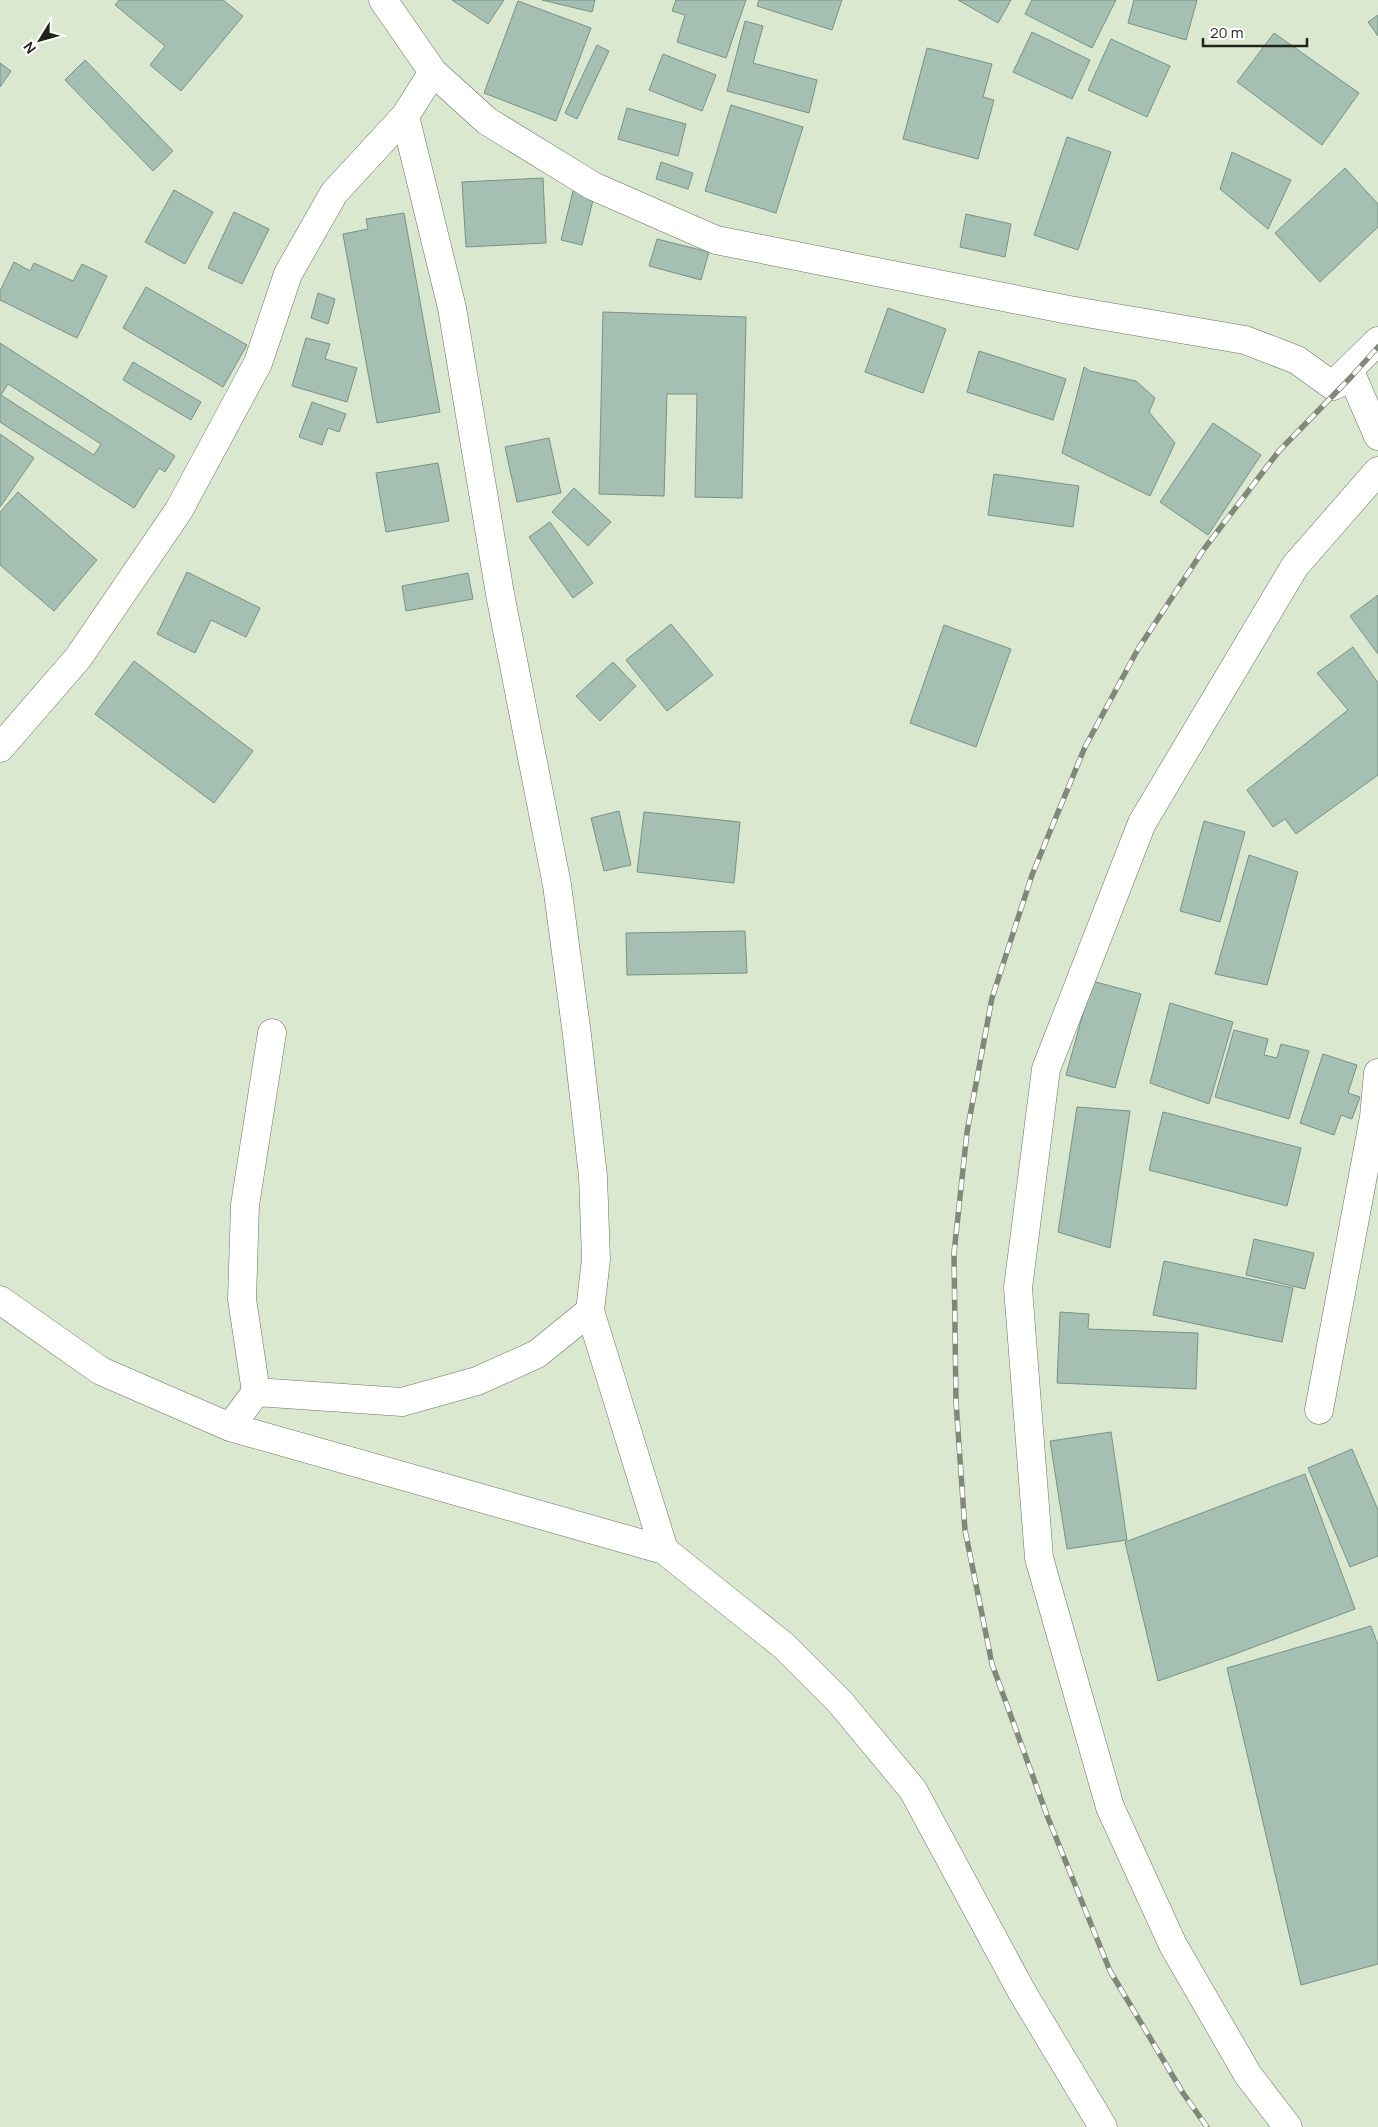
<svg xmlns="http://www.w3.org/2000/svg" width="1378" height="2127" font-family="Manrope,sans-serif">
	<style>
		.building { fill: #a5c0b2; stroke: #789285; fill-rule: evenodd }
		.lines { fill: none; stroke-linecap: round; stroke-linejoin: round }
		.minor-casing { stroke: #68745e; stroke-width: 29 }
		.minor { stroke: #fff; stroke-width: 28 }
		.rail-casing { stroke: #808978; stroke-width: 5.5 }
		.rail { stroke: #fff; stroke-width: 4; stroke-dasharray: 11; stroke-linecap: butt }
	</style>
	<rect width="100%" height="100%" fill="#dbe8d0"/>
	<path class="building" d="M119,0H223L243,16L181,91L150,65L165,46L115,5Z
		M452,0H504L488,24Z
		M542,0H595L592,12Z
		M676,0H746L726,58L677,42L685,15L672,11Z
		M759,0H842L832,30L757,6Z
		M958,0H1011L998,23Z
		M1032,0H1116L1092,48L1025,14Z
		M1134,0H1197L1186,40L1128,23Z
		M518,1L591,28L556,121L484,93Z
		M1378,15V36L1368,22Z
		M745,21L763,26L753,63L817,80L809,113L727,91Z
		M1032,32L1090,60L1072,99L1013,72Z
		M1274,33L1359,93L1322,145L1237,82Z
		M1111,39L1170,66L1147,117L1088,90Z
		M597,45L609,51L577,119L565,113Z
		M927,48L992,64L983,97L994,100L978,159L903,139Z
		M663,54L716,75L702,111L649,90Z
		M85,60L173,151L153,171L65,80Z
		M0,63L11,71L0,87Z
		M731,105L803,127L776,213L705,191Z
		M627,108L686,124L678,156L618,139Z
		M1067,137L1111,152L1078,250L1034,235Z
		M1232,152L1291,180L1268,229L1220,189Z
		M661,162L693,173L688,189L656,179Z
		M1345,168L1378,204V227L1320,282L1275,233Z
		M543,178L546,243L466,247L462,182Z
		M174,190L213,212L185,264L145,242Z
		M573,191L594,196L582,245L561,240Z
		M234,212L269,229L242,284L208,268Z
		M404,213L440,412L377,423L343,234L368,229L366,219Z
		M966,214L1011,224L1005,257L960,247Z
		M657,239L709,252L701,280L649,266Z
		M14,262L30,271L34,263L73,281L82,264L107,276L77,338L0,300V291Z
		M146,287L247,345L223,387L123,328Z
		M318,293L335,299L328,324L311,318Z
		M888,308L946,329L923,393L865,372Z
		M603,312L746,317L742,498L695,497L697,394H667L664,496L599,494Z
		M306,338L330,344L325,359L357,368L347,402L292,386Z
		M0,343L175,456L165,472L159,468L134,508L0,422ZM8,384L101,444L94,455L1,395Z
		M979,351L1066,379L1053,420L967,392Z
		M133,362L201,402L191,420L123,380Z
		M1084,367L1090,371L1136,381L1155,398L1149,412L1175,443L1150,496L1062,453Z
		M312,402L346,414L339,432L328,428L322,445L299,437Z
		M1213,423L1261,455L1208,535L1160,502Z
		M0,434L34,458L0,507Z
		M549,438L561,493L517,502L505,447Z
		M438,463L449,521L386,532L376,473Z
		M994,474L1079,486L1073,527L988,515Z
		M574,488L611,522L588,546L552,512Z
		M18,492L97,560L54,611L0,565V512Z
		M550,522L593,583L573,598L529,537Z
		M187,572L260,608L246,637L211,620L195,653L157,634Z
		M468,573L473,599L406,611L402,586Z
		M1378,595V654L1350,616Z
		M671,624L713,675L667,711L626,660Z
		M944,625L1011,649L976,747L910,723Z
		M1353,647L1378,683V775L1296,834L1285,819L1273,827L1247,790L1348,710L1317,673Z
		M134,661L253,751L214,803L95,714Z
		M613,662L636,686L600,721L576,696Z
		M619,811L631,865L604,871L591,818Z
		M644,812L740,822L734,883L637,872Z
		M1204,821L1245,832L1220,922L1180,911Z
		M1249,855L1298,872L1267,985L1215,974Z
		M745,931L747,973L627,975L626,933Z
		M1092,981L1141,994L1115,1088L1066,1075Z
		M1170,1003L1233,1022L1209,1104L1150,1083Z
		M1234,1030L1268,1039L1264,1055L1277,1058L1281,1044L1309,1051L1289,1119L1215,1097Z
		M1323,1054L1357,1065L1348,1093L1360,1097L1352,1119L1341,1115L1334,1135L1300,1123Z
		M1077,1107L1130,1111L1110,1248L1058,1232Z
		M1163,1112L1301,1148L1287,1206L1149,1170Z
		M1254,1239L1314,1253L1305,1289L1246,1275Z
		M1164,1261L1293,1288L1282,1342L1153,1315Z
		M1060,1312L1089,1314L1088,1329L1198,1333L1196,1389L1057,1383Z
		M1111,1432L1127,1540L1067,1549L1050,1441Z
		M1352,1449L1378,1510V1556L1350,1567L1308,1468Z
		M1305,1474L1355,1609L1227,1657L1158,1681L1125,1542Z
		M1371,1626L1378,1645V1964L1301,1985L1227,1668Z"/>
	<g class="lines">
		<g class="minor-casing">
			<path id="minor" d="M383,0L433,72L487,121L593,186L716,240L1069,310L1245,340L1297,360L1333,386L1352,376L1378,436
				M405,116L452,308L500,594L557,885L577,1035L593,1176L596,1259L590,1311L664,1550
				M1333,385L1378,341
				M0,748L78,658L179,510L258,363L288,274L334,193L405,116L433,72
				M0,1300L101,1371L230,1427L664,1550L784,1646L840,1702L913,1790L1022,1992L1103,2127
				M256,1392L242,1299L245,1205L272,1033
				M1319,1410L1374,1117L1378,1073
				M230,1427L256,1392L402,1402L477,1381L537,1354L590,1311
				M1288,2127L1248,2075L1173,1945L1110,1807L1039,1558L1018,1288L1046,1069L1142,823L1295,566L1378,471"/>
		</g>
		<use href="#minor" class="minor"/>
		<g class="rail-casing">
			<path id="rail" d="M1207,2127L1183,2093L1110,1971L1048,1818L992,1664L965,1530L956,1402L954,1253L967,1132L992,998L1032,875L1085,747L1138,649L1204,549L1279,451L1352,376L1378,347"/>
		</g>
		<use href="#rail" class="rail"/>
	</g>
	<g transform="translate(40 40) rotate(233)" stroke="#ffffff" stroke-width="4" paint-order="stroke">
	<path d="M0-4L9 19L0 12L-9 19Z" fill="#20241b"/>
	<text y="-8" font-size="14" font-weight="bold" text-anchor="middle" fill="#20241b">N</text>
	</g>
	<path d="M1203 38v8h104v-8" fill="none" stroke="#20241b" stroke-width="2.5"/>
	<text x="1210" y="38" font-size="15" fill="#20241b" stroke="#ffffff" stroke-width="4" paint-order="stroke">20 m</text>
</svg>
